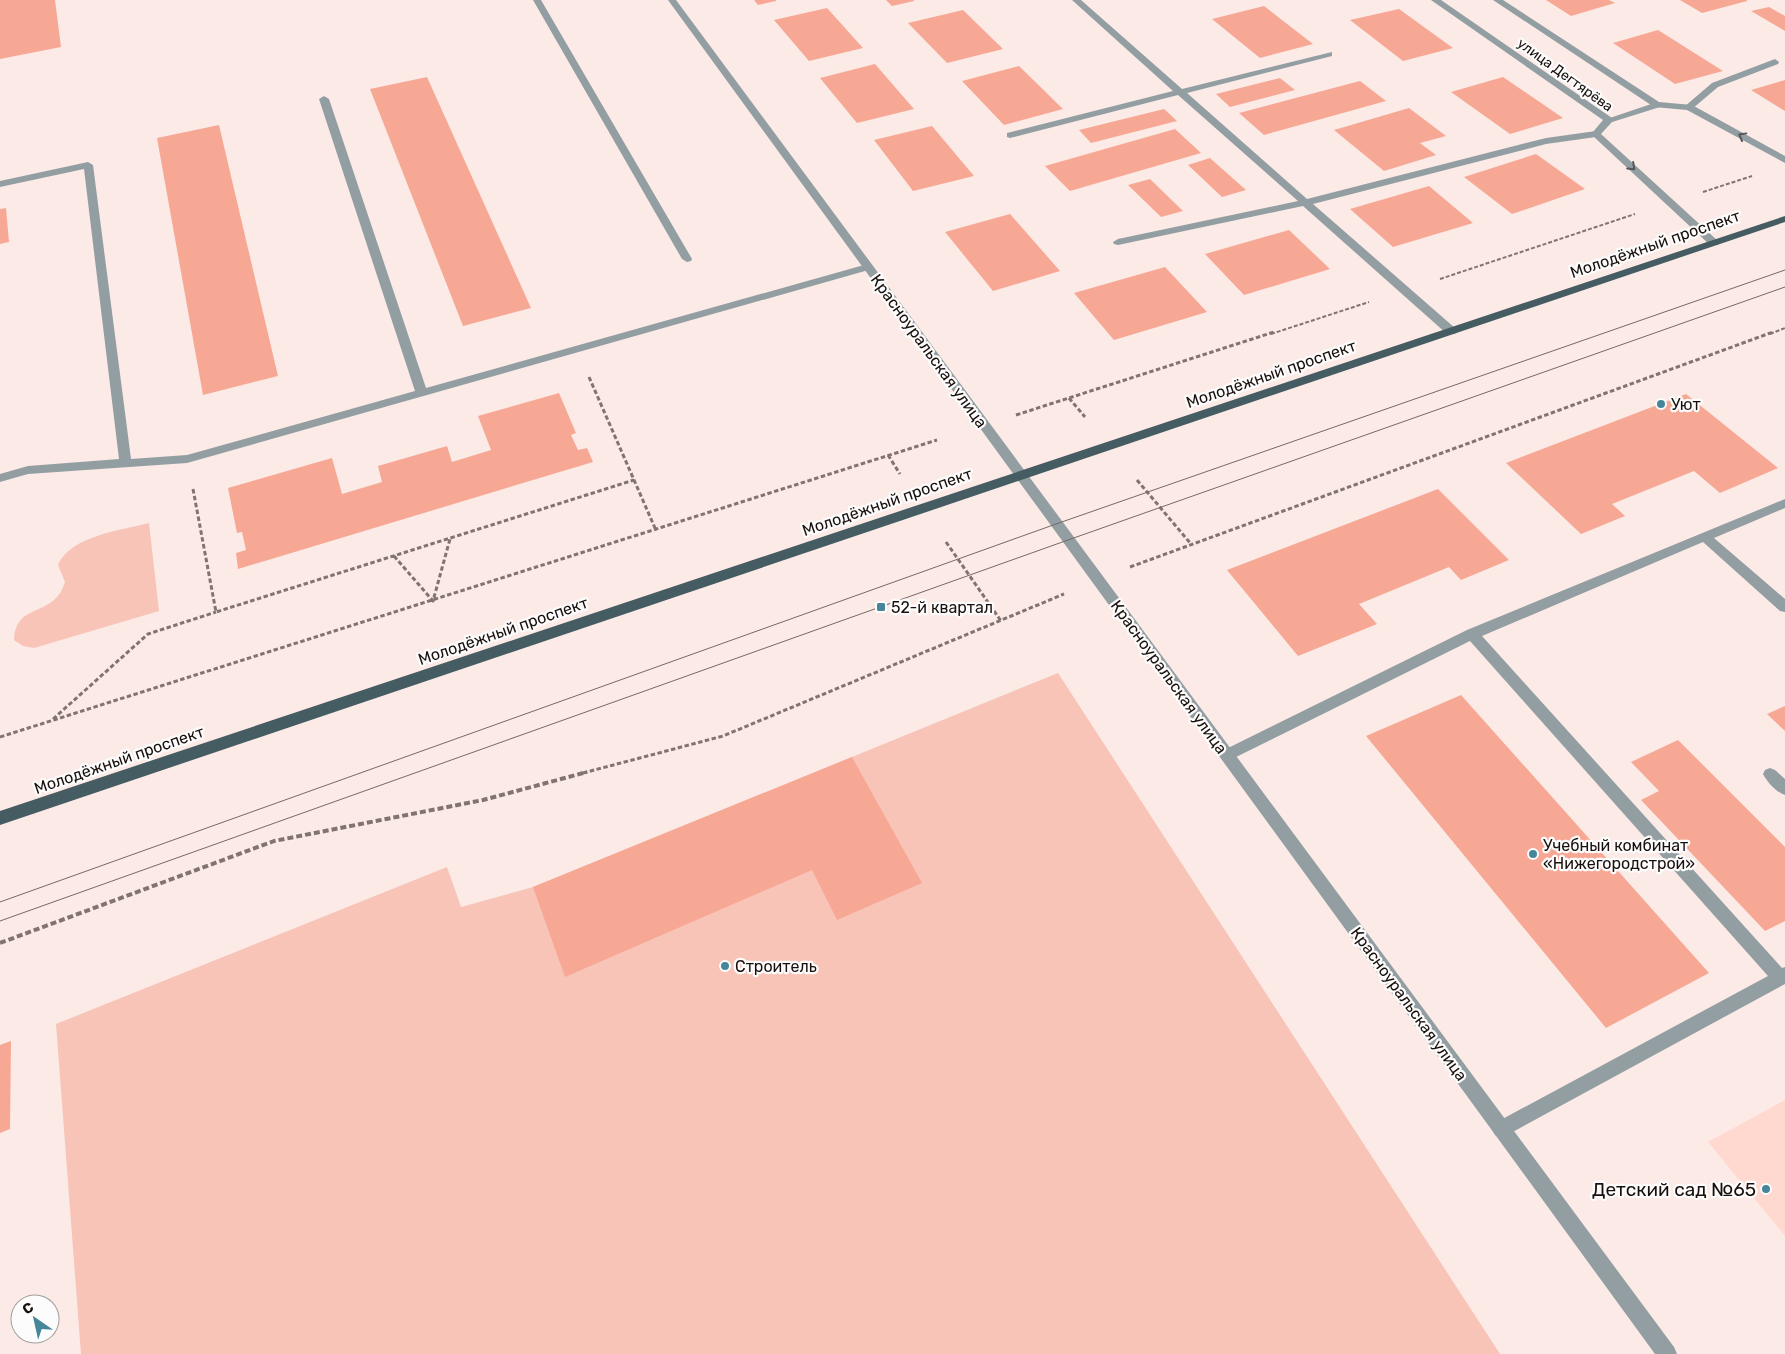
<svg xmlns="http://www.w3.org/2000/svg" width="1785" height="1354" font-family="Rubik,sans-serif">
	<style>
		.built { fill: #ffd9cf }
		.green { fill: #f8c4b7 }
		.building { fill: #f7a895 }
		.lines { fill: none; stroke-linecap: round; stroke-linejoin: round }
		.path-far2 { stroke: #817470; stroke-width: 2; stroke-dasharray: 4 2; stroke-linecap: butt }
		.path-far1 { stroke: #817470; stroke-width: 3; stroke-dasharray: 4.5 2.5; stroke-linecap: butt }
		.path { stroke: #817470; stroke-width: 4; stroke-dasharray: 6 3; stroke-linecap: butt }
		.service { fill: #929ea2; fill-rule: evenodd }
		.minor { fill: #929ea2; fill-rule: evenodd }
		.primary { fill: #465c63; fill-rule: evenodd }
		.tram { stroke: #756965; stroke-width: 1 }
		.oneway { stroke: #565758 }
		.poi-dot { fill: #46869a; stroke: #fcfcfc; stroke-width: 2 }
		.labels { text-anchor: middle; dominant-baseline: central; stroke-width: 4.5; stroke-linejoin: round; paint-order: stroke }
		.far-street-label { font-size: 14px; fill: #19100d; stroke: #fcfcfc }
		.street-label { font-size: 16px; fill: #19100d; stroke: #fcfcfc }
		.poi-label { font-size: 16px; fill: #19100d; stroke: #fcfcfc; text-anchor: start }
		.near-poi-label { font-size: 19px; fill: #19100d; stroke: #fcfcfc; text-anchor: end }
	</style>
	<rect width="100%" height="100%" fill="#fceae6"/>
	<path class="built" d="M1785,1100V1236L1708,1142Z"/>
	<path class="green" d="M149,523L159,611L34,648L23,646L14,640C15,608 42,614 57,597C61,593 63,587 65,582L58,565C70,536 122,530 149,523Z
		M1058,673L1500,1354H81L56,1024L447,867L461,907L533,887Z"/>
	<path class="building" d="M0,0H55L61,47L0,59Z
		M754,0H776V1L758,5Z
		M886,0H914V1L892,6Z
		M1546,0H1609L1615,3L1571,16Z
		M1680,0H1747V1L1702,13Z
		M1264,6L1313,44L1260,58L1212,19Z
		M1769,7L1785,16V31L1751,11Z
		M827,8L863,48L809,61L774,20Z
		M1399,9L1453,48L1403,61L1350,20Z
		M963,10L1003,49L947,63L908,23Z
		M1658,30L1723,71L1675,84L1613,43Z
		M875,64L914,109L857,123L820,78Z
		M1019,66L1063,109L1004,125L962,81Z
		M427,77L531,308L463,326L370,89Z
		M1503,77L1563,118L1510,134L1451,92Z
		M1280,78L1295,90L1230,107L1216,94Z
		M1785,80V111L1751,90Z
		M1360,81L1386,101L1264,135L1239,113Z
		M1409,108L1446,136L1420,143L1436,155L1384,171L1334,130Z
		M1164,109L1177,121L1091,143L1079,130Z
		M219,125L278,376L203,395L157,138Z
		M932,126L974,176L913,191L874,140Z
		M1175,129L1201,153L1070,191L1045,166Z
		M1536,154L1585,189L1512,214L1464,177Z
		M1210,158L1246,190L1222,197L1188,165Z
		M1150,179L1183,211L1161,217L1128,185Z
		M1429,186L1473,223L1393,247L1350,209Z
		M6,208L9,242L0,244V209Z
		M1010,214L1060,271L993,291L945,232Z
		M1289,230L1330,269L1244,295L1205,254Z
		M1165,267L1207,312L1114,340L1074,293Z
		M559,393L576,433L571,435L578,450L587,448L593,462L238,569L236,553L246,550L242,532L237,533L228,488L332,458L342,494L382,482L378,466L447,446L452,462L491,450L478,416Z
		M1686,394L1778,468L1720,493L1694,471L1612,504L1625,516L1581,534L1506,463Z
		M1438,489L1509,560L1461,580L1449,567L1359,604L1377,624L1298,656L1227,570Z
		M1461,695L1709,973L1606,1028L1366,736Z
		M1785,706V731L1767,714Z
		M1678,740L1785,847V921L1765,931L1641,800L1659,791L1631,762Z
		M852,757L922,883L837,920L812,870L565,977L533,887Z
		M11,1041L10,1129L0,1133V1045Z"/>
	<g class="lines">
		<path class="path-far2" d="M1703,192L1752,176
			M1440,279L1635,214
			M1271,334L1369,302
			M1770,334L1785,328"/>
		<path class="path-far1" d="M589,377L655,528
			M1069,398L1085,417
			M1016,415L1274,332
			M888,455L900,474
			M1137,480L1191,544
			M193,489L216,612L634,480
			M946,542L1001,621
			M394,556L433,601L450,539
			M1130,567L1773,332
			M53,719L148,634L216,612
			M0,737L937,440
			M583,773L723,736L1064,594"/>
		<path class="path" d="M0,943L274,841L483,800L587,772"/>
		<path class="service" d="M533,0H541L692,259L691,261L687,262L682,259Z
			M1072,0H1081L1182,89L1332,52V56L1187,93L1307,199L1546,138L1596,131L1601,134L1596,137L1546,144L1313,204L1455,328L1456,331L1455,334H1447L1303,206L1118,245L1114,244L1113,242L1118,239L1298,201L1178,95L1010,138L1007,137V133L1173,91Z
			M1775,59L1779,62L1778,64L1718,87L1692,109L1689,110L1684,107L1712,83Z
			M324,96L329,99L426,388L864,265H872L873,267L872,269L187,463L28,474L0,482V474L28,466L119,459L84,169L0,187V181L88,162L93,165L131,459L187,455L415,391L319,99Z
			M1657,102L1660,103V107L1609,123L1604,120Z
			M1785,499V508L1714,538L1785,599V612L1780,611L1703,542L1482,636L1782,968L1785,967V984L1507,1135L1501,1138L1495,1135L1492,1129L1495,1123L1768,976L1470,641L1232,759L1227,761L1222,759L1220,755L1222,751L1467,630Z
			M1770,768L1775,770L1785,779V795C1776,792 1767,782 1763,774L1765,770Z"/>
		<path class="minor" d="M668,0H676L1674,1347L1677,1354H1655Z
			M1431,0H1441L1612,118V122L1601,134L1718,241L1719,243L1718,245H1710L1593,136V132L1603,120Z
			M1493,0H1503L1659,102L1692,105L1785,156V163L1687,110L1654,107Z"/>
		<path class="primary" d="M1785,216V222L0,825V811Z"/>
		<path class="tram" d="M0,902L1056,524L1785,270
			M0,921L1068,540L1785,287"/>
	</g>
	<defs><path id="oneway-chevron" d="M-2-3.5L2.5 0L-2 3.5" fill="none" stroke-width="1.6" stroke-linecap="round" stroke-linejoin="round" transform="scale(1.25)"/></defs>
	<g class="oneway">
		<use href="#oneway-chevron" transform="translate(1742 136) rotate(-151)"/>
		<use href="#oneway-chevron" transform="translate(1632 167) rotate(43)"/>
	</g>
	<g class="poi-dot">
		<circle cx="1661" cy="404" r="5"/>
		<rect x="876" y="602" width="10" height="10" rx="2.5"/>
		<circle cx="1533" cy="854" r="5"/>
		<circle cx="725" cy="966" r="5"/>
		<circle cx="1766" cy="1189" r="5"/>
	</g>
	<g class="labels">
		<g class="far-street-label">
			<text transform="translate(1565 75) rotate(36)">улица Дегтярёва</text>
		</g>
		<g class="street-label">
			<text transform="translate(1655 244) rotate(-19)">Молодёжный проспект</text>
			<text transform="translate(929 351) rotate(54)">Красноуральская улица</text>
			<text transform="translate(1271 374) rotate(-19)">Молодёжный проспект</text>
			<text transform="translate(887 502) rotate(-19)">Молодёжный проспект</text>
			<text transform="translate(503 631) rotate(-19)">Молодёжный проспект</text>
			<text transform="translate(1169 677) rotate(54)">Красноуральская улица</text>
			<text transform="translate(119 760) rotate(-19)">Молодёжный проспект</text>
			<text transform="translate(1409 1004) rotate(54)">Красноуральская улица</text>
		</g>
		<g class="poi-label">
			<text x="1671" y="404">Уют</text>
			<text x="891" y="607">52-й квартал</text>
			<text x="1543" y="845">Учебный комбинат<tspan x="1543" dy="18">«Нижегородстрой»</tspan></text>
			<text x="735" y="966">Строитель</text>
		</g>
		<g class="near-poi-label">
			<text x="1756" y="1189">Детский сад №65</text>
		</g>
	</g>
	<g transform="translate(35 1319) rotate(326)"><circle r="24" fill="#fcfcfc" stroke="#a19e9c"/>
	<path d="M0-4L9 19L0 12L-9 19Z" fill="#46869a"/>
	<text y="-8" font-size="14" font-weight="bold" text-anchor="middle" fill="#19100d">С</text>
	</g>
</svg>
